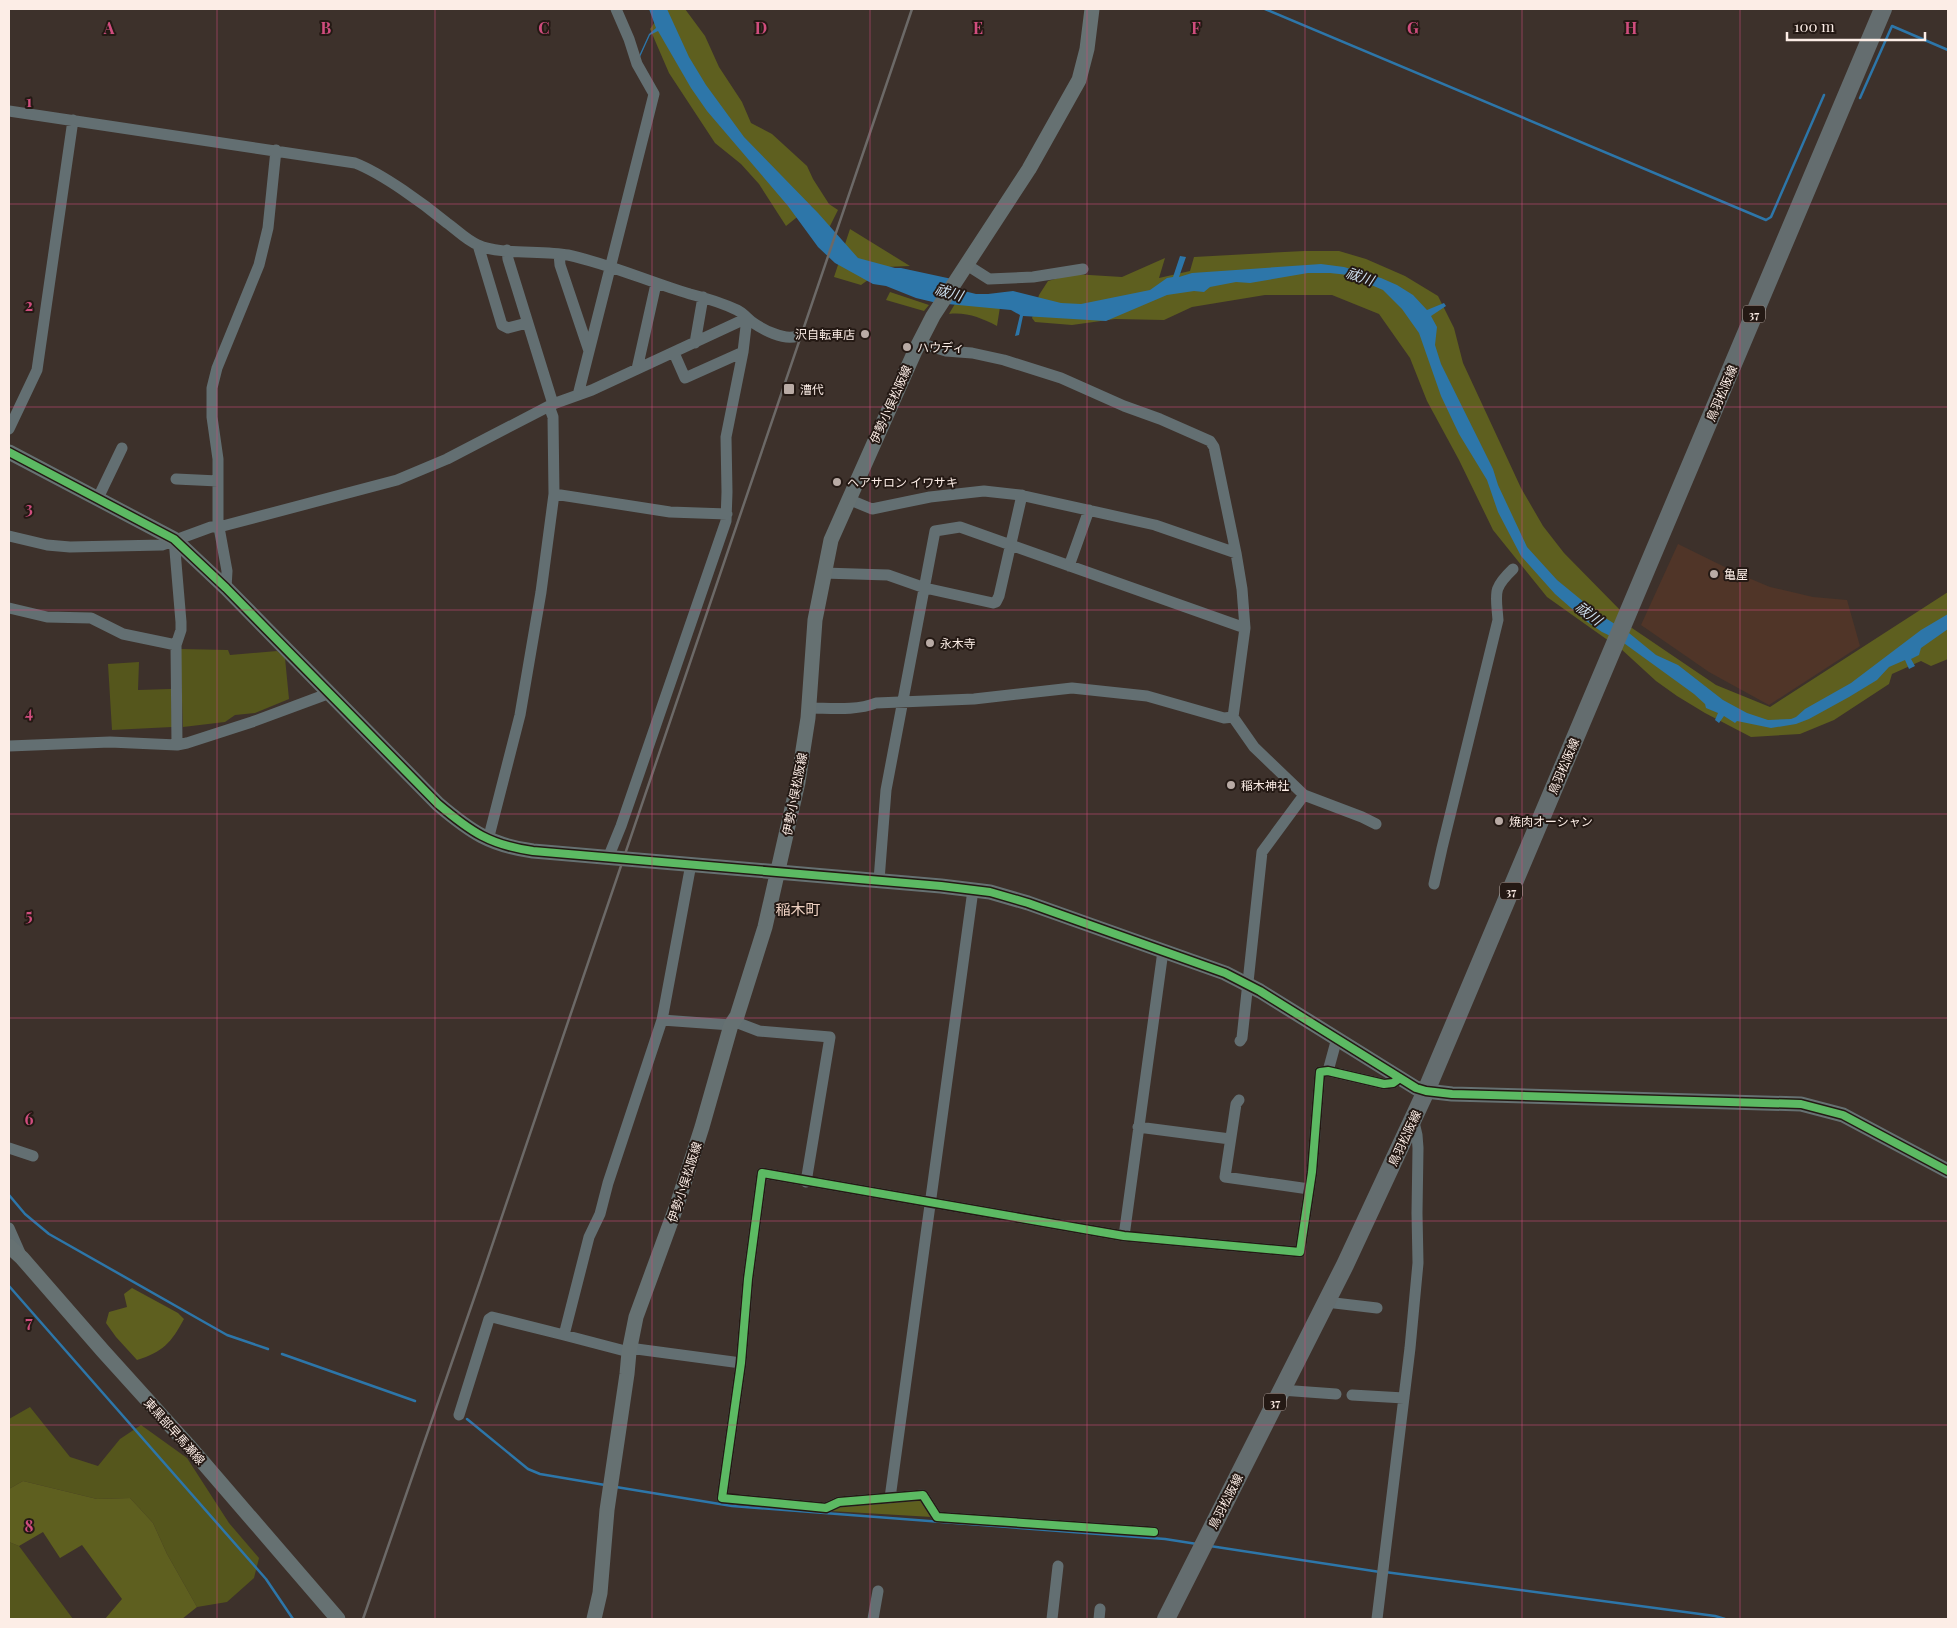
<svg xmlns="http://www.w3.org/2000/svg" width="1957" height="1628" font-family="'Playfair Display','Noto Sans JP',serif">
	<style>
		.built { fill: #503528 }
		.green { fill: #55561c }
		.forest { fill: #5e5f1f }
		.water { fill: #2d76a9 }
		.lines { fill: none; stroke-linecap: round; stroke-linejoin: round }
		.stream { stroke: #2d76a9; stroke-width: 2.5 }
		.street { stroke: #636f72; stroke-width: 11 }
		.secondary { stroke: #667172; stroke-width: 15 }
		.primary { stroke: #646d6f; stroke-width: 18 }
		.rail { stroke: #6c6967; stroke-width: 2.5 }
		.cycleway-casing { stroke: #241914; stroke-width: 11 }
		.cycleway { stroke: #5cba63; stroke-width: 8 }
		.grid { fill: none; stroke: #d04d7e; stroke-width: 1; stroke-opacity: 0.55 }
		.poi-dot { fill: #b9aba5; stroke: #241914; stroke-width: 2 }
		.labels { text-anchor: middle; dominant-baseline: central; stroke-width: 4; stroke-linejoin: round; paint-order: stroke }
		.shield { fill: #241914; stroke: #bbada7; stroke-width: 1 }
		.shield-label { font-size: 11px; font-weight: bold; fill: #fcede6 }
		.poi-label { font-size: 12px; fill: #fcede6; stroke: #241914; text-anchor: start }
		.street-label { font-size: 12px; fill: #fcede6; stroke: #241914 }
		.water-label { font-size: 14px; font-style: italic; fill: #cee0f0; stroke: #241914 }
		.quarter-label { font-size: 15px; fill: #efd1c2; stroke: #241914 }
		.grid-label { font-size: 16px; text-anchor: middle; font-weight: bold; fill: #d04d7e; stroke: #241914; stroke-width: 4; stroke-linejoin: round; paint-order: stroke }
	</style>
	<rect width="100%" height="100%" fill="#3d312b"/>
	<path class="built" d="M1678,544L1739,574L1770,587L1813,597L1847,600L1860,646L1769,705L1709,672L1641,625Z"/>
	<path class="green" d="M180,649L228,650L230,655L277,651L285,658L289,699L255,713L235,715L225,722L183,727Z
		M139,662L138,690L171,689L172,727L112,730L108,664Z
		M30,1407L70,1457L98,1466L120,1439L141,1425L187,1458L229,1523L259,1558L254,1578L227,1602L197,1607L167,1554L153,1523L130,1498L97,1499L23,1481L9,1489V1419Z
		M9,1542L19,1546L73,1619H9Z"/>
	<path class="forest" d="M664,9H685L705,36L719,67L742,102L751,123L772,134L807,166L813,179L829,204L838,210L829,228L811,206L786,226L759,184L741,164L715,143L669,73L650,29Z
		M850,229L910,266L886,267L861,285L834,277Z
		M1304,251H1339L1366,259L1405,276L1438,296L1454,328L1463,363L1521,488L1543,526L1564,553L1621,611L1609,641L1547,597L1493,530L1459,460L1427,401L1410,358L1379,314L1332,295H1265L1192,307L1164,320L1115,319L1072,325L1035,322L1032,318L1039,295L1048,281L1073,274L1122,277L1165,258L1159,278L1190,271L1194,257Z
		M890,292L929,305L924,311L886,300Z
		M956,302L1000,307L997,326C981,318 967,312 949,314Z
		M1948,592V659L1931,666L1921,661L1892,674L1889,684L1834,720L1800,734L1751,737L1705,713L1677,696L1656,681L1620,648L1629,626L1716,685L1770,707Z
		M132,1288L178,1313L184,1319C171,1343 163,1352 137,1360L116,1337L106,1323L109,1312L127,1307L124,1294Z
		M23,1481L97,1499L130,1498L153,1523L167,1554L197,1607L182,1619H105L122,1599L82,1545L60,1558L43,1532L19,1546L9,1542V1489Z
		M921,1498L932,1517L830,1511L840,1505Z"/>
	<path class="water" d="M649,9H667L689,57L706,85L744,137L818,213L858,258L895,268H901L952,279L960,290L976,294H988L1013,291L1061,303L1081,304L1150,290L1167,278L1173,277L1180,256L1186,257L1179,277L1192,273L1321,264L1344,267L1381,278L1397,285L1413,295L1427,310L1444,303L1446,306L1431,316L1437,327L1435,345L1441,364L1493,469L1498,485L1527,547L1557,580L1596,612L1629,633L1656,655L1678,665L1723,700L1747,713L1768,720L1791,719L1796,717L1805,709L1851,683L1921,630L1948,614V629L1921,648L1919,655L1911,659L1915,666L1909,669L1905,660L1889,667L1877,680L1849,697L1809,719L1796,724L1771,728L1737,721L1735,723L1724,716L1719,723L1715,720L1718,713L1706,708L1705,704L1694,694L1621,641L1602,632L1586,621L1555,594L1521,556L1498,512L1487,480L1459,434L1441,396L1419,333L1402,309L1383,290L1348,275L1330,273H1308L1250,283L1236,282L1210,287L1204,292L1194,291L1167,295L1106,321L1023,316L1019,335L1015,336L1020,315L1011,310L937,303L916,298L886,286L873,284L835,263L818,247L788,206L707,111L691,88L658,31L650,35L640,57L639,56L649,34L656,28Z"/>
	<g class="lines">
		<path class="stream" d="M1265,9L1766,220L1771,217L1824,95
			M1860,98L1892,26L1948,50
			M9,1195L25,1214L49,1234L227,1335L268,1349
			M9,1286L266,1579L293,1619
			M282,1354L415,1401
			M467,1419L528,1469L540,1474L605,1485
			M616,1487L732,1506L1165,1539L1197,1544
			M1210,1546L1380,1572
			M1385,1572L1715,1616L1725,1619"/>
		<path class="street" d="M9,111L355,163C383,174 424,204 447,223C457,230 466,240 478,245C499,255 542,250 568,255C610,264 649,282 690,294C706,298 722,303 737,310C743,313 747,318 752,322C762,329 784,341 797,336
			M478,245L502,325L508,328L527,323
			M507,250L508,259L553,404
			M559,254L560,265L589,351
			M967,265L989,279L1033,277L1083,269
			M695,343L703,297
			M919,343L946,351L972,353L1004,360L1061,378L1124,406L1160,419L1210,441L1214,447L1236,553L1242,589L1245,628L1233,717L1254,747L1304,795L1362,817L1376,824
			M674,353L685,378L743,352
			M637,369L656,284
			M578,395L654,94L637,64L629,39L616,9
			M9,429L37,370L73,120
			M176,479L218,481
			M554,494L670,512L727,514
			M98,498L122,448
			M848,499L872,509L930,497L984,491L1020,495L1155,525L1236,553
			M9,536L47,545L70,547L162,545L211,527H219L397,480L447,459L553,404L592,390L747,318
			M174,539L181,622V630L176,645L177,745
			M1069,566L1089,510
			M823,573L888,575L925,588L993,603L996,602L999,596L1022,495
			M226,588L227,571L218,522V459L212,417V388L217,368L259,265L268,228L276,150
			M9,608L47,617L91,618L123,634L176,645
			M809,708C830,708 856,711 876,703L974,699L1072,688L1147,696L1224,718L1233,717
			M9,746L110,742L177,745L187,743L252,722L330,693
			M488,840L520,715L541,592L554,494L553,417L549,406
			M608,858L621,826L726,521L727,492L726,437L743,352L747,318
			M879,880L886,790L935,531L960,527L1245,628
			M1434,884L1442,848L1498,620C1496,593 1492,589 1513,569
			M662,1020L731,1025
			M733,1021L759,1031L830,1037L806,1182
			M1240,1041L1242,1038L1262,852L1304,795
			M1328,1071L1337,1038
			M1239,1100L1236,1104L1225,1177L1309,1189
			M1138,1127L1230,1139
			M9,1148L33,1156
			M9,1228L20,1253
			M1124,1236L1163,951
			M1326,1302L1377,1308
			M629,1348L741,1363
			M629,1352L564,1335L589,1237L600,1214L608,1183L662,1020L691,864
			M1281,1390L1336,1394
			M1352,1395L1404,1398
			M459,1415L489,1319L492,1317L564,1335
			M890,1498L973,890
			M1154,1532L937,1517L923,1495L839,1502L826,1508L722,1498L741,1363L748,1279L762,1173L1124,1236L1300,1252L1312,1172L1320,1072L1328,1071L1384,1084L1393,1083L1400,1078
			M873,1619L878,1591
			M1052,1619L1058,1566
			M1099,1619L1100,1609
			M1377,1619L1410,1348L1418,1263L1417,1213L1418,1148L1417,1135L1413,1118"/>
		<path class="secondary" d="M9,452L174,539L226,588L438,804C471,832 490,845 533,851L941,886L990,892L1028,903L1225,973L1260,991L1416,1088L1426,1091L1452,1094L1801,1104L1843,1115L1948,1171
			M9,1246L22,1258L103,1351L188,1445L338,1619
			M594,1619L600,1593L607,1510L627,1374L629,1352L636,1317L677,1205L702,1127L731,1025L737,1016L765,927L798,782L808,718L815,620L831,540L915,351L933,316L1029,169L1079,80L1087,49L1092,9"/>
		<path class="primary" d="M1166,1619L1345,1265L1426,1091L1883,9"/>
		<path class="rail" d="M363,1619L479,1284L912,9"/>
		<g class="cycleway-casing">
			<path id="cycleway" d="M9,452L174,539L226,588L438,804C471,832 490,845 533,851L941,886L990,892L1028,903L1225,973L1260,991L1416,1088L1426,1091L1452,1094L1801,1104L1843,1115L1948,1171
				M1154,1532L937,1517L923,1495L839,1502L826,1508L722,1498L741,1363L748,1279L762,1173L1124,1236L1300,1252L1312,1172L1320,1072L1328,1071L1384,1084L1393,1083L1400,1078"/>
		</g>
		<use href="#cycleway" class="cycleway"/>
	</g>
	<path class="grid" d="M217,9V1619M435,9V1619M652,9V1619M870,9V1619M1087,9V1619M1305,9V1619M1522,9V1619M1740,9V1619M9,204H1948M9,407H1948M9,610H1948M9,814H1948M9,1018H1948M9,1221H1948M9,1425H1948"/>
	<g class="poi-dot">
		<circle cx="865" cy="334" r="5"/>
		<circle cx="907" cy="347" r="5"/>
		<rect x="783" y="383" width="12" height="12" rx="2.5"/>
		<circle cx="837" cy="482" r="5"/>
		<circle cx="1714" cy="574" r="5"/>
		<circle cx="930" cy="643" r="5"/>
		<circle cx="1231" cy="785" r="5"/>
		<circle cx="1499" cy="821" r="5"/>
	</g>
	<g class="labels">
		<g class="shield">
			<rect x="1743" y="305.5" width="22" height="17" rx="4"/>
			<rect x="1500" y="882.5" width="22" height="17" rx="4"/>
			<rect x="1264" y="1393.5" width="22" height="17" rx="4"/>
		</g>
		<g class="shield-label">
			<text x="1754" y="314">37</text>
			<text x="1511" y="891">37</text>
			<text x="1275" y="1402">37</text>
		</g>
		<g class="poi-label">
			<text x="855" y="334" text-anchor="end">沢自転車店</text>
			<text x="917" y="347">ハウディ</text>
			<text x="800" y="389">漕代</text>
			<text x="847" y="482">ヘアサロン イワサキ</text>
			<text x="1724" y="574">亀屋</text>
			<text x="940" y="643">永木寺</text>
			<text x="1241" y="785">稲木神社</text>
			<text x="1509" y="821">焼肉オーシャン</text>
		</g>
		<g class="street-label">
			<text transform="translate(1721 393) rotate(-67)">鳥羽松阪線</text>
			<text transform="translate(890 404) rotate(-66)">伊勢小俣松阪線</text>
			<text transform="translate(1563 766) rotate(-67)">鳥羽松阪線</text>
			<text transform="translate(794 794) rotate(-79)">伊勢小俣松阪線</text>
			<text transform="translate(1404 1138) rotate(-65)">鳥羽松阪線</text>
			<text transform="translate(684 1182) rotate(-72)">伊勢小俣松阪線</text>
			<text transform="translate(175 1431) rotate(48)">東黒部早馬瀬線</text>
			<text transform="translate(1225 1501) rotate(-63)">鳥羽松阪線</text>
		</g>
		<g class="water-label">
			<text transform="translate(1360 276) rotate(19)">祓川</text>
			<text transform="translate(949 292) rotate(16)">祓川</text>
			<text transform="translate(1589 613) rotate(37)">祓川</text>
		</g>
		<g class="quarter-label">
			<text x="798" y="909">稲木町</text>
		</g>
	</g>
	<g class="grid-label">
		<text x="109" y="34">A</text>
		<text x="326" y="34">B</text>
		<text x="544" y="34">C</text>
		<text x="761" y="34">D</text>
		<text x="978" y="34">E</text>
		<text x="1196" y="34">F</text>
		<text x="1413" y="34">G</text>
		<text x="1631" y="34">H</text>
		<text x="29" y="107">1</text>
		<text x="29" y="311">2</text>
		<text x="29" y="514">3</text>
		<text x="29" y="718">4</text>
		<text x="29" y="921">5</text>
		<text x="29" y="1125">6</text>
		<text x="29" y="1328">7</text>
		<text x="29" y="1532">8</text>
	</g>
	<rect width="1957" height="1628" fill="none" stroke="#fcede6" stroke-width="20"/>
	<path d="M1787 32v8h138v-8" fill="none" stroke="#fcede6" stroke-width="2.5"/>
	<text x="1794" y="32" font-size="15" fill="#fcede6" stroke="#241914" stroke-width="4" paint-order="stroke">100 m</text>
</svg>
